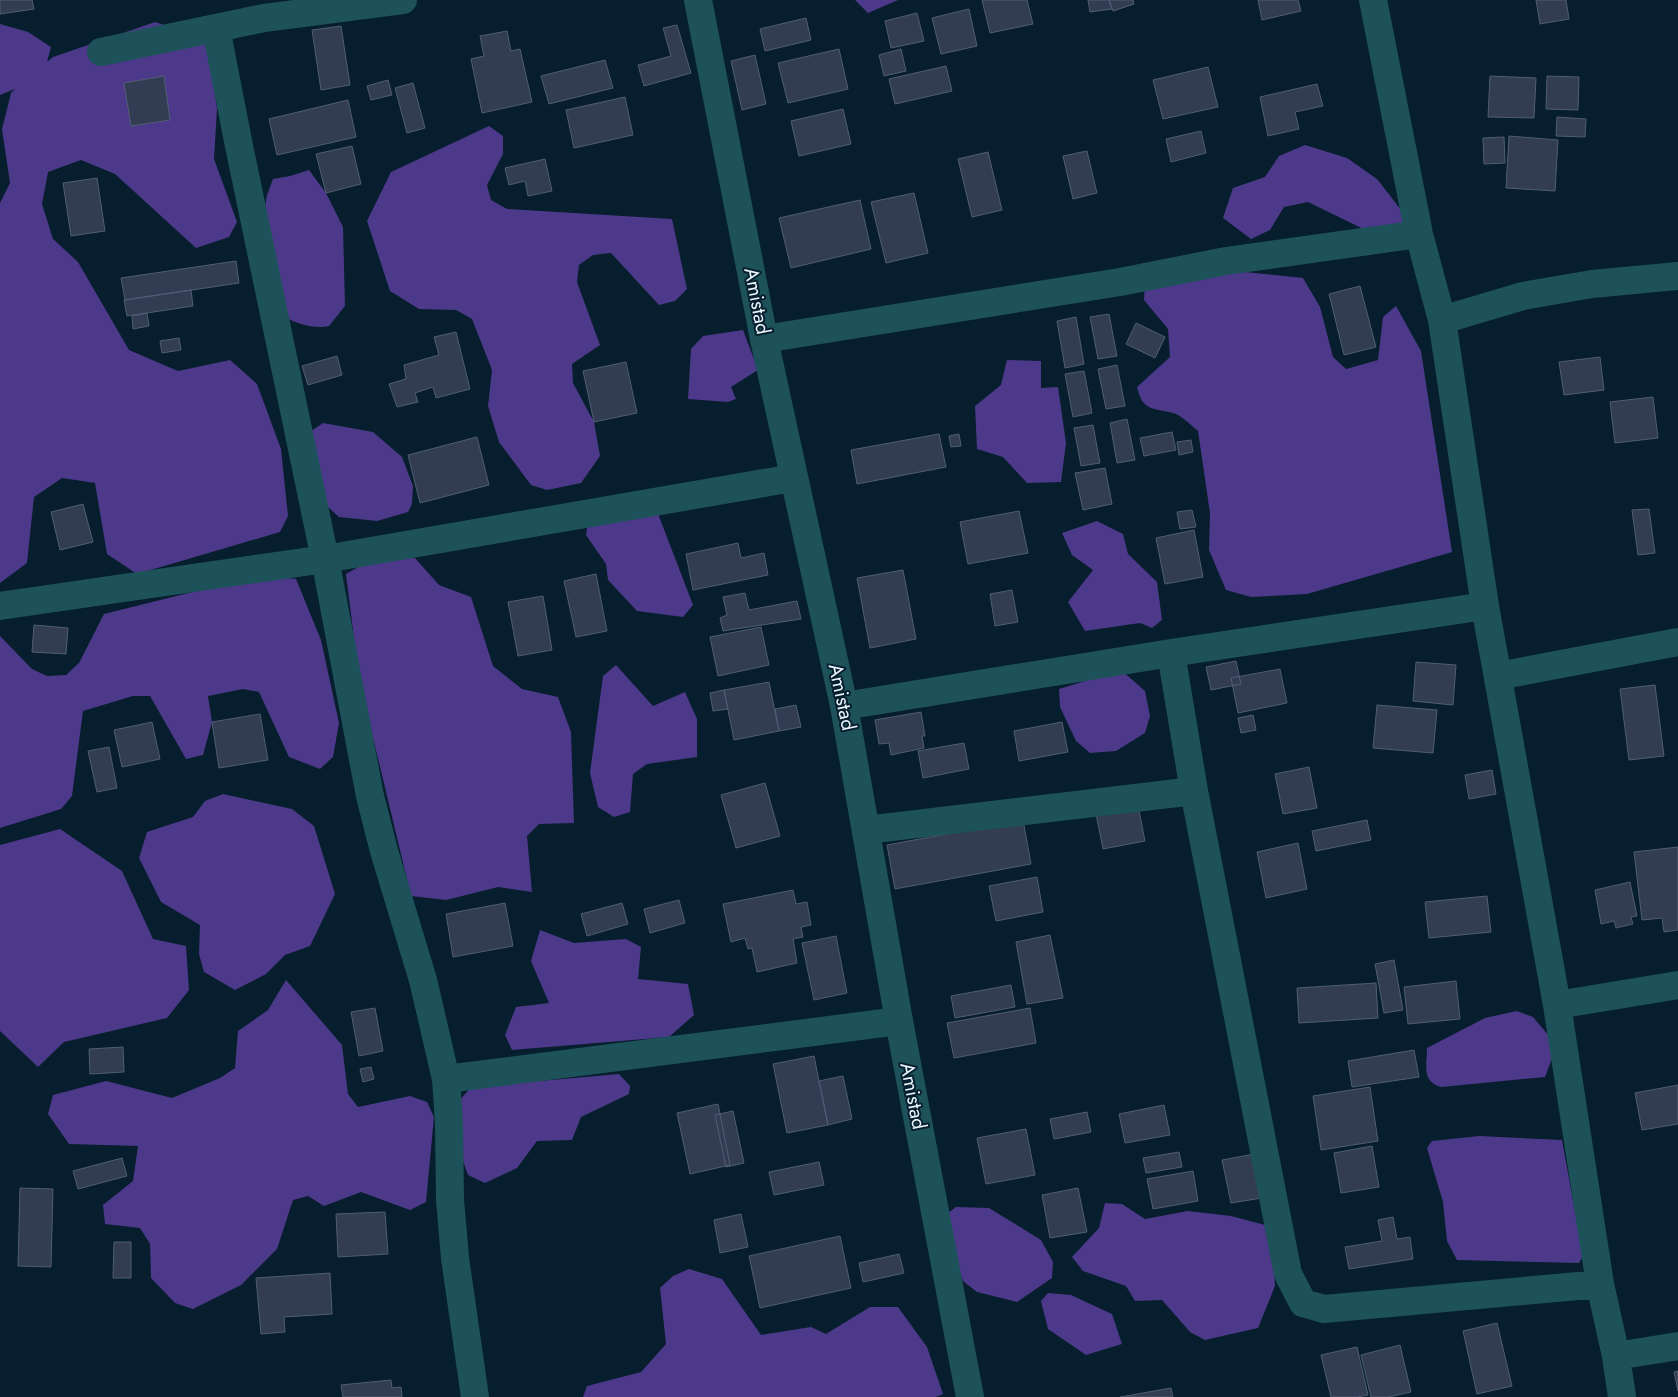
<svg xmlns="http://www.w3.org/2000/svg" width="1678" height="1397" font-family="Jost,sans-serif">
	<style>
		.forest { fill: #4d3989 }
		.building { fill: #323d53; stroke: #515d74 }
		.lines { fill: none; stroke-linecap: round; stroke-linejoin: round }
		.minor { stroke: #1d525b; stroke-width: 28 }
		.tertiary { stroke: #1d525b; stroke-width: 28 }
		.labels { text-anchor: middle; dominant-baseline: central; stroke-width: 4; stroke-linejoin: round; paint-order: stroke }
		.street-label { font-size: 20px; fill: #e9f5fd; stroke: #061e2d }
	</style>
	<rect width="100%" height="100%" fill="#061e2d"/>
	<path class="forest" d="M855,0H898L868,13Z
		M155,22L207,39L217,109L214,159L237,222L229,237L196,248L115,174L81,160L48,172L42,204L53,239L78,262L129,350L178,371L230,360L257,384L281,449L288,516L280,532L137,574L107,554L95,483L62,478L34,497L27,563L0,583V203L10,183L2,129L11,93L15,89L0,95V24L28,32L51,47L47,62L53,57Z
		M489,126L503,136V154L487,185L491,200L507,209L672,219L687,289L675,301L659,305L611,253L593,255L579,265L577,282L600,345L572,364L573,383L594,422L600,456L581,483L547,490L531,485L499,442L488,406L492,370L472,319L456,310L419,309L390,291L367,221L391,172Z
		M1305,145L1347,158L1377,179L1405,215L1399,234L1386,240L1308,202L1284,207L1270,230L1251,239L1223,218L1233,188L1265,177L1279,156Z
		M309,170L326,193L343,227L345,306L329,326C314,329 297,324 285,317L263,219L267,195L273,179L290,176Z
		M1186,266L1303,278L1320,307L1333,357L1346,369L1378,360L1383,317L1396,306L1421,351L1452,552L1307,594L1251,597L1226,590L1209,550L1210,513L1198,431C1192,426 1183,417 1176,414C1156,407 1143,414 1137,387L1170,357L1168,329L1144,300L1145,282Z
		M743,330L758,370L731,387L736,399L728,402L688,399L691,349L703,336Z
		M1007,360L1041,361V388L1058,387L1066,443L1061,482L1027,483L1003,457L977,449L975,406L1001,385Z
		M323,423L373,432L402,457L413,486L412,504L408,512L377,521L339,517L318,498L308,433Z
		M590,510L657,511L693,605L683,617L637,611L608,580L606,564L586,535Z
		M1097,521L1123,534L1128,554L1157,582L1162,620L1152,628L1140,623L1085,631L1068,602L1093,570L1072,555L1062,533Z
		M374,558H415L439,585L471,597L493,666L522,689L558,697L571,732L574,823L539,824L527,836L532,892L498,887L446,900L411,896L359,679L346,574Z
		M261,575L296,579L321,640L339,723L333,757L320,769L289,757L259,692L243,689L208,696L212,722L203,755L186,759L150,696H133L83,711L72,796L61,809L0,828V636L32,669L47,676L66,675L79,663L104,614Z
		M616,665L653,706L685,692L697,719V757L647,764L633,774L630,812L614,817L598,807L590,773L603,676Z
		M1121,670L1145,691L1150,716L1145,733L1116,751L1090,753L1076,741L1060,707L1059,689Z
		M223,794L292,809L314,826L335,894L310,946L285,955L266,974L235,990L204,972L199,954L200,925L161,902L139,858L147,832L193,817L205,801Z
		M60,829L122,871L153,939L186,946L189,990L167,1018L64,1042L38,1067L0,1031V845Z
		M540,930L574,943L626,939L641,947L638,979L688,984L694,1015L669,1037L512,1050L505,1035L516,1007L549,1003L531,961Z
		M286,980L342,1045L348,1094L358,1107L410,1096L427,1102L434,1117L426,1202L410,1210L361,1192L324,1206L308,1196L293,1200L277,1249L241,1285L193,1309L175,1303L151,1278L150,1244L140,1228L105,1224L103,1205L133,1181L138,1146L69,1144L48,1114L53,1095L106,1081L172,1098L220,1078L235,1068L238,1031L268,1010Z
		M1517,1011L1533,1017L1549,1036L1554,1053L1545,1077L1441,1087C1421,1081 1427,1065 1427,1048L1485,1018Z
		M619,1074L630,1086L629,1094L581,1117L572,1140L537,1141L517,1168L485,1183L468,1175L462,1158L460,1100L471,1087Z
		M1479,1136L1562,1140L1583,1256L1579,1263L1457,1260L1447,1241L1443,1202L1427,1148L1432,1141Z
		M1105,1203L1122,1204L1145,1219L1188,1211L1231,1216L1265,1225L1271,1232L1275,1286L1258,1328L1205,1340L1190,1332L1162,1300L1135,1301L1126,1286L1083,1271L1072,1257L1099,1228Z
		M956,1207L989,1208L1041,1240L1053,1262L1052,1278L1017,1302L977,1292L963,1281L945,1230L948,1213Z
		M689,1269L722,1279L761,1335L811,1327L826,1334L870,1307H898L927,1347L943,1394L936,1397H583L587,1386L641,1372L666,1344L660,1288L673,1276Z
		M1048,1293L1071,1295L1112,1314L1122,1344L1086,1355L1048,1329L1041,1301Z"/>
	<path class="building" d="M0,0H32L34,9L0,14Z
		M982,0H1027L1033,24L990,33Z
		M1088,0H1109L1112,9L1090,12Z
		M1109,0H1133L1134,4L1113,11Z
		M1258,0H1298L1301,11L1262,20Z
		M1536,0H1566L1569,19L1540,24Z
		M969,9L977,46L941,54L932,18Z
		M917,13L924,41L891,48L885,21Z
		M806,18L811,40L765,51L760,29Z
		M677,25L691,73L644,86L638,65L671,56L663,28Z
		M341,26L350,85L321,90L312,30Z
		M507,31L511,51L520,49L532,102L482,113L471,59L484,56L480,36Z
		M839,49L848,89L788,103L778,63Z
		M901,49L906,71L884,76L879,55Z
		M755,55L766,104L742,110L731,61Z
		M605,60L613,88L549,104L541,76Z
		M946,66L952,91L895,104L889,79Z
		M1208,67L1218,107L1163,119L1153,80Z
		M164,76L170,120L131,126L124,83Z
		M1490,76L1536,78L1534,118L1488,117Z
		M1547,76L1579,77L1578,110L1546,109Z
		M388,80L392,95L371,100L367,86Z
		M413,83L425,128L407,133L395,88Z
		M1317,84L1323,106L1295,112L1299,129L1268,136L1260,97Z
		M625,97L633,135L574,148L566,110Z
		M348,100L356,137L277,155L269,119Z
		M843,109L851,144L799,156L791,121Z
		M1557,117L1586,119L1585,137L1556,136Z
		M1201,131L1206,153L1171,162L1166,139Z
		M1509,136L1558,140L1555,191L1506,188Z
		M1504,137L1505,163L1484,164L1483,138Z
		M352,146L361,184L326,193L316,154Z
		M1087,151L1097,193L1073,199L1063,156Z
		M988,152L1002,210L972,217L958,159Z
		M545,159L552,191L528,196L525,181L509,185L505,168Z
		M97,178L105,231L71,236L63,183Z
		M914,193L928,253L886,263L871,202Z
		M860,200L871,249L791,268L779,218Z
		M236,261L239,283L125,300L121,278Z
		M1360,286L1376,347L1344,355L1329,294Z
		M191,290L193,306L127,316L124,300Z
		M147,313L149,326L133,329L132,316Z
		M1109,314L1117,356L1098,359L1090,317Z
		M1076,317L1084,364L1065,368L1057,321Z
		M1136,323L1165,337L1155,358L1126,344Z
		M456,332L470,389L436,398L433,387L415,393L418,402L397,407L389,384L406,379L404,365L439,355L434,337Z
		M179,338L181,350L162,353L160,341Z
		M337,356L342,375L308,385L302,366Z
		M1600,357L1604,390L1564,395L1559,362Z
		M626,362L637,413L594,422L583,371Z
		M1117,365L1125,406L1106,409L1098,369Z
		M1084,371L1092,413L1073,417L1065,374Z
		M1653,397L1658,438L1615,443L1610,402Z
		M1127,419L1135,460L1117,463L1110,423Z
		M1093,425L1100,463L1081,466L1074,428Z
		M1172,432L1176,450L1144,456L1140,438Z
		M939,434L946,467L857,484L851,450Z
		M959,434L961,446L951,447L949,436Z
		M477,437L489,485L420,503L408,455Z
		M1191,440L1193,452L1179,455L1177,442Z
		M1105,468L1112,504L1083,510L1075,473Z
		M83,504L93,542L60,550L51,512Z
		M1649,509L1655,553L1638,555L1632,510Z
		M1192,510L1196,527L1180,529L1177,512Z
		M1019,511L1028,553L968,564L960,522Z
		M1194,530L1203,577L1165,584L1156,538Z
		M738,543L741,558L764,553L768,575L693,590L686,554Z
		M903,570L916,639L870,648L857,578Z
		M596,574L607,631L576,637L564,581Z
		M1012,590L1018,622L995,626L990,594Z
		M745,593L749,610L797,601L801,619L723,631L720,618L727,615L723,597Z
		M543,596L552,650L518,656L508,602Z
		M34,625L68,628L66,654L32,652Z
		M761,627L769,665L718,676L710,637Z
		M1236,661L1241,684L1211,690L1206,667Z
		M1416,662L1456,665L1453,705L1413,701Z
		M1280,669L1287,703L1238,713L1231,678Z
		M769,682L779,731L734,740L724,690Z
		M1655,685L1664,756L1629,760L1620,689Z
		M724,690L728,709L713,711L710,693Z
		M796,705L801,727L779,731L775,709Z
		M1377,705L1437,710L1433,753L1373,748Z
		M921,712L925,736H922L924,748L891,755L889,743L879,744L875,720Z
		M260,714L268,760L219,768L212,722Z
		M1253,715L1256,730L1241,733L1238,718Z
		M152,722L160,759L122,767L114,730Z
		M1062,722L1068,752L1019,761L1014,731Z
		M964,743L969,769L923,778L918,751Z
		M109,747L117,788L97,792L88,751Z
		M1309,767L1317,808L1283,814L1275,774Z
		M1492,770L1496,794L1469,799L1465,775Z
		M765,783L780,836L736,848L721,795Z
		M1138,806L1145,841L1103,849L1096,814Z
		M1023,820L1031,864L895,889L887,845Z
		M1367,820L1371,840L1316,851L1312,831Z
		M1298,843L1307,889L1266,898L1257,852Z
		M1678,847V930L1664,932L1662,918L1642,920L1634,852Z
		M1037,877L1043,912L996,921L989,886Z
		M1630,882L1637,916L1631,917L1633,924L1616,928L1614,921L1601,924L1595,890Z
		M793,890L796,904L807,902L811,925L801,927L803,937L793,939L797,963L757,972L752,948L748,949L745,938L731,942L723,904Z
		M1487,896L1491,932L1429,938L1425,902Z
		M679,900L685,923L650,933L644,909Z
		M505,903L513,946L453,957L446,914Z
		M622,903L628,924L587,936L581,914Z
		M1050,935L1063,998L1027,1004L1016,942Z
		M836,936L847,993L814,1000L802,943Z
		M1394,960L1403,1010L1384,1013L1375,964Z
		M1456,981L1460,1019L1408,1024L1404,987Z
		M1376,983L1378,1018L1299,1023L1297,988Z
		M1011,985L1015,1007L955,1018L951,996Z
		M375,1008L383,1051L359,1056L351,1012Z
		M1030,1008L1036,1043L954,1058L947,1023Z
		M123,1047L124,1072L90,1074L89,1049Z
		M1414,1050L1419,1077L1352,1087L1348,1061Z
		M814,1056L828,1125L787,1133L773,1064Z
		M371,1067L374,1079L363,1082L360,1069Z
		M843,1076L852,1119L828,1125L819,1081Z
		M1678,1085V1124L1642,1130L1635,1093Z
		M1370,1087L1378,1141L1321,1150L1313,1096Z
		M718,1104L730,1165L690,1174L677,1113Z
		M1164,1105L1170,1135L1125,1143L1119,1114Z
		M733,1111L744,1163L726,1167L715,1115Z
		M1087,1112L1091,1132L1054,1139L1050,1119Z
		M1026,1129L1035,1175L986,1184L977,1138Z
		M1372,1146L1379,1187L1341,1193L1334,1153Z
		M1179,1152L1182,1167L1146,1173L1143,1158Z
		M1254,1154L1262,1198L1231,1203L1222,1160Z
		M122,1158L127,1176L78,1189L73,1171Z
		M819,1162L824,1185L774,1195L769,1172Z
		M1193,1171L1198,1201L1153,1209L1147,1179Z
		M20,1188L53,1189L51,1267L18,1266Z
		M1078,1188L1087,1232L1050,1238L1042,1195Z
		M385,1212L388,1254L338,1257L336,1214Z
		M741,1214L748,1247L720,1253L714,1220Z
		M1393,1217L1397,1239L1410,1237L1413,1259L1349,1269L1345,1247L1382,1241L1378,1220Z
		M840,1236L851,1288L760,1308L749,1256Z
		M114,1242H131V1278H113Z
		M899,1254L904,1273L863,1282L859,1263Z
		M330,1273L332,1314L284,1317L285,1332L261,1334L256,1278Z
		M1497,1323L1512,1386L1477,1394L1463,1331Z
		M1400,1345L1411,1392L1388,1397H1371L1361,1355Z
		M1357,1347L1368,1395L1357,1397H1331L1321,1355Z
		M1678,1371V1391L1674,1372Z
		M391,1380L392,1388L401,1387L402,1397H343L341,1385Z
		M1171,1388L1173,1397H1120Z"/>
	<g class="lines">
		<path class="minor" d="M1373,0L1419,234L1442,320L1485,606L1557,1005L1600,1284L1616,1356L1622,1397
			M216,28L238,141L325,559L370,796L384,851L423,980L446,1079L449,1123L450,1200L455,1258L475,1397
			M101,52L264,18L403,0
			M1442,320L1523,296L1592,284L1678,276
			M764,339L1120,282L1226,261L1419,234
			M0,606L325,559L793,478
			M1171,653L1194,791L1288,1274L1303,1303L1324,1309L1600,1284
			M1498,676L1678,642
			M844,706L1171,653L1485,606
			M866,830L1194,791
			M1557,1005L1678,985
			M446,1079L899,1021
			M1616,1356L1678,1346"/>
		<path class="tertiary" d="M698,0L764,339L844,706L899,1021L970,1397"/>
	</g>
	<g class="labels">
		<g class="street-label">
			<text transform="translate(757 301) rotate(79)">Amistad</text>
			<text transform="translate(842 697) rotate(78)">Amistad</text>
			<text transform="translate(913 1096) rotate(79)">Amistad</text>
		</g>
	</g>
</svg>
